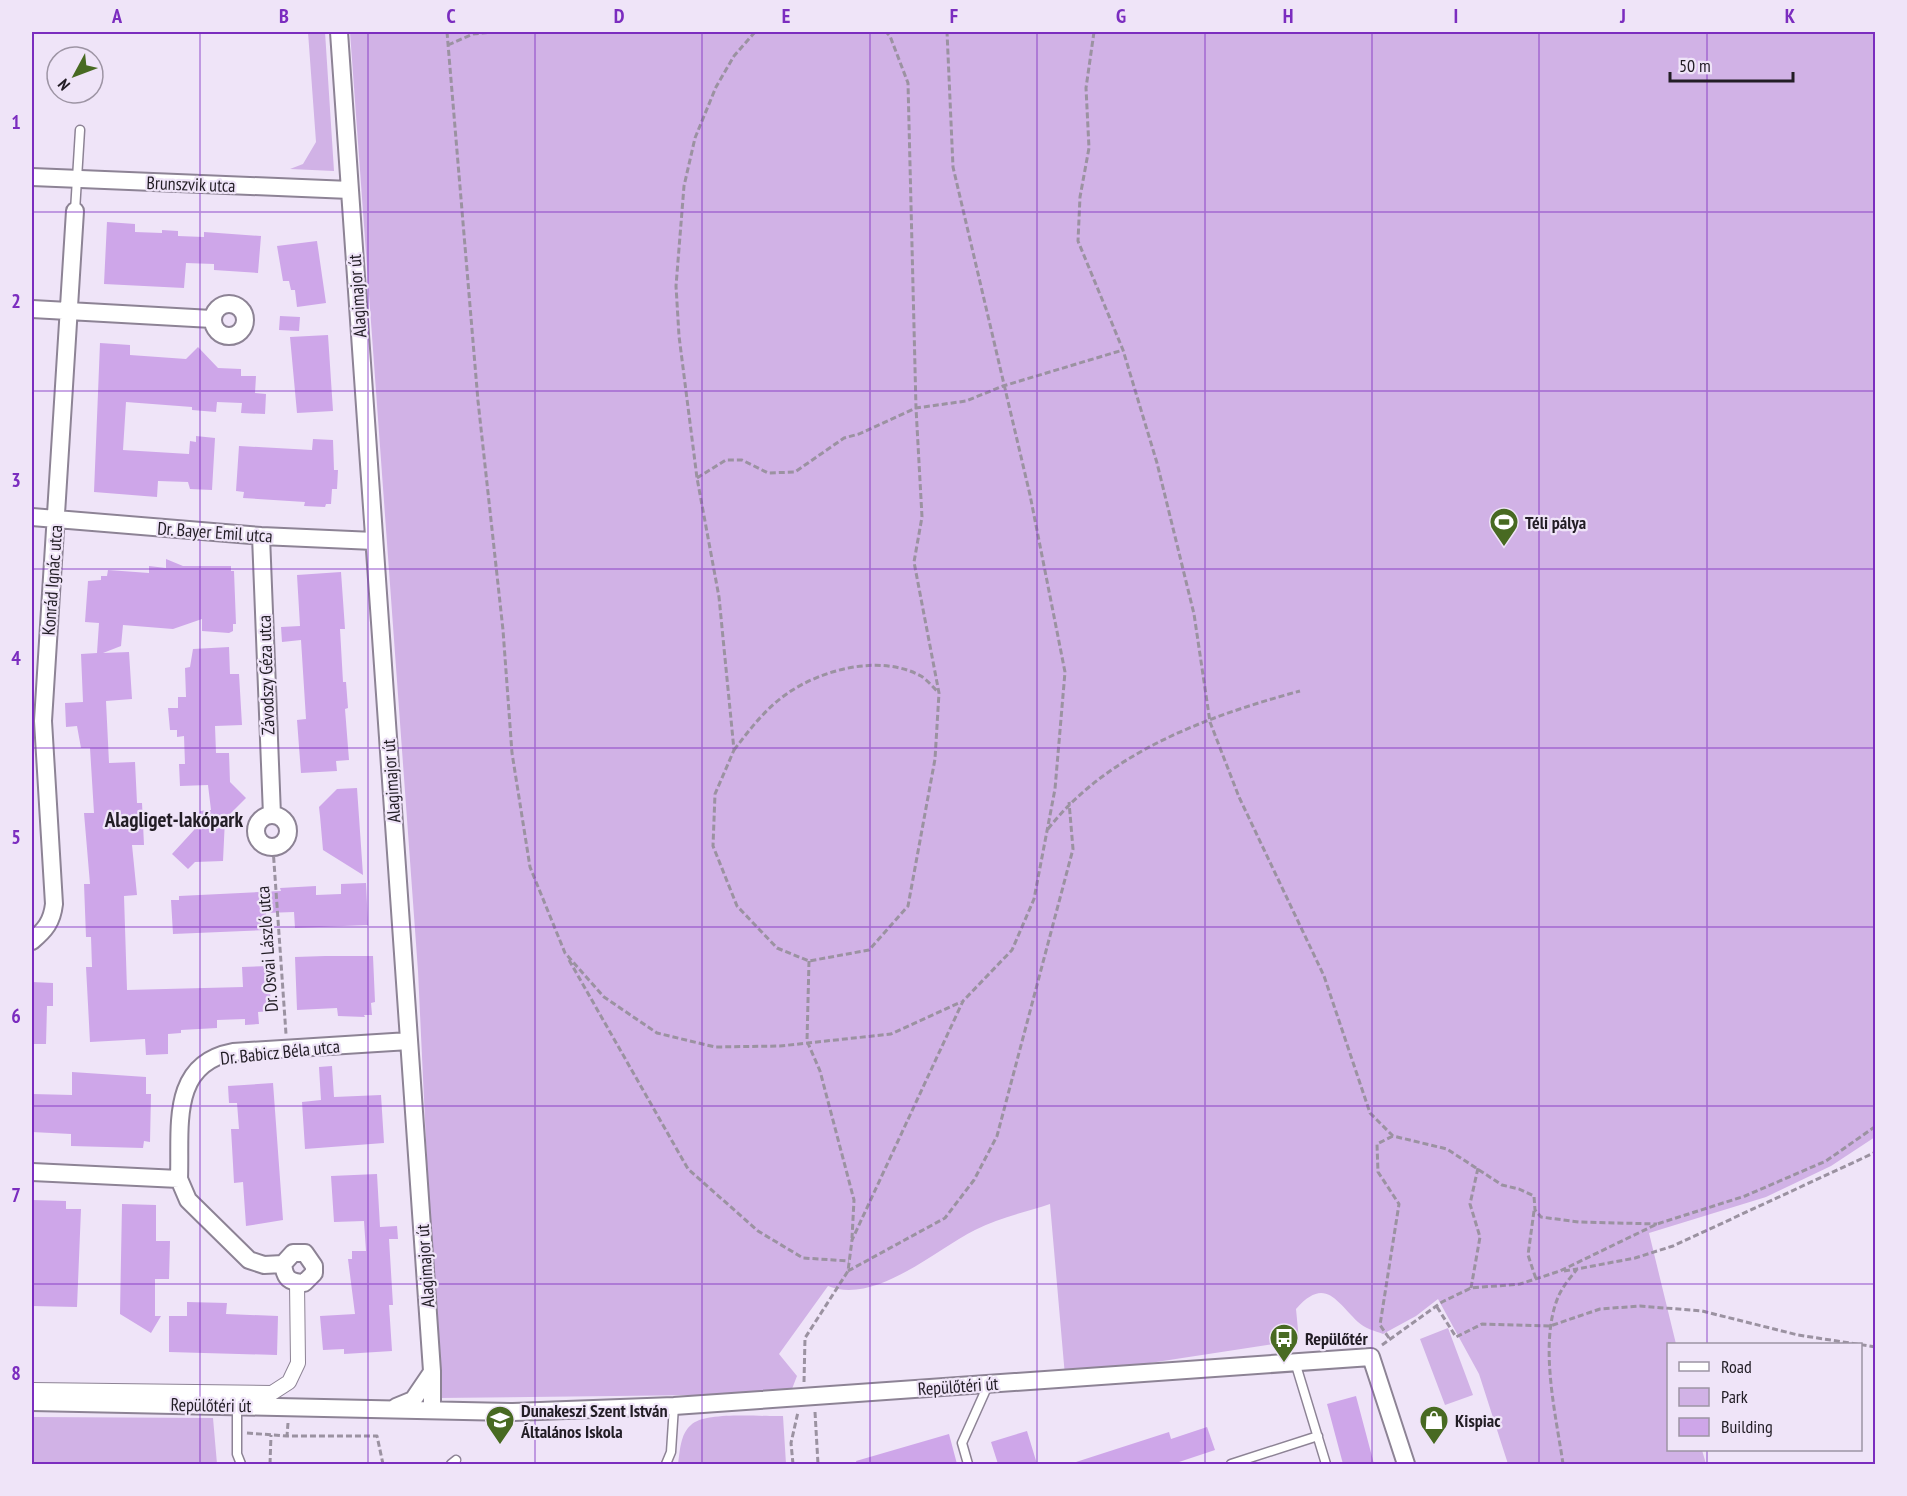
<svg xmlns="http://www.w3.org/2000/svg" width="1907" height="1496" font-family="'PT Sans Narrow',sans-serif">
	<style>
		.green { fill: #d1b2e6 }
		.building { fill: #cea6e9 }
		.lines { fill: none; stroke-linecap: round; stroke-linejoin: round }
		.service-casing { stroke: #8d8395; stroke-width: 11 }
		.pedestrian-casing { stroke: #8d8395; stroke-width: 16 }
		.minor-casing { stroke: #8d8395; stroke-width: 20 }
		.path { stroke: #9b92a1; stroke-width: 3; stroke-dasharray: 6 3; stroke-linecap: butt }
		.service { stroke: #fff; stroke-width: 8 }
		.pedestrian { stroke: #fff; stroke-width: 14 }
		.minor { stroke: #fff; stroke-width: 16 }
		.grid { fill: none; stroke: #7b2cbf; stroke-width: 1.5; stroke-opacity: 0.55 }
		.labels { text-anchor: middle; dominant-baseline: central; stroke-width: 4.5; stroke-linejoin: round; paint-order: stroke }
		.street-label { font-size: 18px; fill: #221d25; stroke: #efe4f8 }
		.poi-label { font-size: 18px; font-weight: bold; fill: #221d25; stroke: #efe4f8; text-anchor: start }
		.quarter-label { font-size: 21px; font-weight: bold; fill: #221d25; stroke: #efe4f8 }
		.neatline { fill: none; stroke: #7b2cbf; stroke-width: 2 }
		.grid-label { font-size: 20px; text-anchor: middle; font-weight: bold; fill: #7b2cbf }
	</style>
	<rect width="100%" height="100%" fill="#efe4f8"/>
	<path class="green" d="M308,32H325L334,171L290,169L303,164L316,142Z
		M350,32H1875V1137L1831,1166L1766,1197L1649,1233L1676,1344H1668V1450H1702L1706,1464H1508L1479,1374L1438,1299L1416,1316L1383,1334C1375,1331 1364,1328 1358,1322C1336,1301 1325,1276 1296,1309L1299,1340L1065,1376L1050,1204C1026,1212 998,1218 975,1230C935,1250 875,1305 828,1286L779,1354L797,1376L790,1394L438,1398L418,971Z
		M1448,1328L1473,1395L1445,1405L1420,1339Z
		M783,1416L786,1464H678C680,1452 680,1434 691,1425C705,1411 762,1417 783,1416Z
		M32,1417L213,1418L217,1464H32Z"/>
	<path class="building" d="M107,222L135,224V232L162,233V230L178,231V236L204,237V232L261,236L258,273L214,270V264L186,263L184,288L104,284Z
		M317,241L326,303L297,307L295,290H291L289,281H283L277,246Z
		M280,316L300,317L299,331L279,330Z
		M328,335L333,411L297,413L290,337Z
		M100,343L130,345V355L186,359L198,347L218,368L241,369V376H256L255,393L266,394L265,414L241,413L242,403L217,402L216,412L192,410V407L126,402L123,450L189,454L190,441L196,442V436L215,438L212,490L190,489L188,482L158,481L157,497L94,492Z
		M313,439L333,440L334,470H338L337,489H332L331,504H326L325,507L304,506L305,502L243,498L244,492L236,491L239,446L312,450Z
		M166,559L183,566H231V571H234L236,624H233V631L229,633L202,631V619L173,629L123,625L121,646L103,653L129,652L132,699L106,701L109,763L135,762L137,803H142L144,845H132L137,895L124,896L127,990L243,987L242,967L269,966L271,1011L258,1012L259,1024L245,1025V1019L217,1020V1028L181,1030V1033L168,1034V1054L146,1055L145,1039L90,1042L86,967H92L91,937H86L84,884H90L84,813H94L90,748H81L77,726L66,727L65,703L83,702L81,654L97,653L99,623L85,622L88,581L101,580V576H107L108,570L149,573V566L166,568Z
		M341,572L345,629H340L343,682H346L348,708L345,709L349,760L336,761L337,771L301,773L297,720L306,719L301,640L282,642L281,627L300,626L297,575Z
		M229,647L230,674H239L242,725L215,726L216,753H229L230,782L246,798L225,819L223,861L195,862L188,869L172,854L194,830V818H201L200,811L211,810L208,785L180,786L179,764H185L184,736L177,737V730H170L168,708H178V697H186L185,668L190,667L193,649Z
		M357,788L363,875L323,850L320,816L319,807L337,789Z
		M366,883L368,925L295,928L294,912L266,913V930L173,934L171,900H179V896L281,891L280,888L316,886V895L341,894V884Z
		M325,956H373L375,1002L371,1003L372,1015H364L365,1017L338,1016L337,1008L297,1010L295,957Z
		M32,982L53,983V1006H47L46,1044H32Z
		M332,1066L334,1097L381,1095L384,1143L305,1149L302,1102L321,1100L319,1067Z
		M72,1072L146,1077V1094H151L150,1142L144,1141L143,1148L71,1146V1134L32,1132V1094L72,1095Z
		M273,1083L283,1220L246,1226L243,1182L234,1183L233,1164L231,1129H239L237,1103H229L228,1086Z
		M377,1174L380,1227L397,1226L398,1239H389L393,1305H389L392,1351L344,1354V1349L323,1350L320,1316L355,1314L348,1259H352V1251H366L364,1221L334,1222L331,1176Z
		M32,1200L66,1201V1209H81L77,1307L32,1306Z
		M122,1204L156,1205V1241H170L169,1279H155V1316H161L151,1333L120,1314Z
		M187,1302L227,1303L226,1314L278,1316L277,1355L169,1352V1316H187Z
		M1356,1396L1374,1464H1343L1327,1404Z
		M1207,1427L1215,1450L1179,1462L1180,1464H1077L1076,1462L1169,1432L1171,1439Z
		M1027,1431L1037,1464H998L991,1442Z
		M949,1434L957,1464H857L856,1461Z"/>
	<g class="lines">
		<g class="service-casing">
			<path id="service" d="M75,211L80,130
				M1295,1362L1326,1464
				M237,1406V1454L241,1464
				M451,1464L456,1460
				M666,1464L671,1452L674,1406
				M968,1464L962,1443L988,1385
				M1231,1464L1318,1436"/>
		</g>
		<g class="pedestrian-casing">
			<path id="pedestrian" d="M32,1390L272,1393L289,1382L298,1363L297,1283"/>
		</g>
		<g class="minor-casing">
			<path id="minor" d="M339,32L432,1371V1409
				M32,177L350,190
				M213 320a16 16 0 1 1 32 0a16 16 0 1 1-32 0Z
				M32,309L212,319
				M32,517L261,536L374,541
				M261,536L272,815
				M256 831a16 16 0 1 1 32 0a16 16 0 1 1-32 0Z
				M32,941C45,930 52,922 54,904L43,721L75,211
				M32,1172L179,1179
				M283,1264C285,1279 289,1282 304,1283L314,1273V1266L305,1253H293L283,1264L264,1265L249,1260L188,1200L179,1179C181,1128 169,1064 233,1052L409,1041
				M32,1402L513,1412L674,1406L1371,1357L1406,1464
				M396,1407L413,1400L432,1372"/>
		</g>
		<path class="path" d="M447,32L478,401L503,630L512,753L530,867L565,953L604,997L657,1033L715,1047L780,1046L891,1034L961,1002
			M755,32L734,56L716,87L695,138L684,186L676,286L679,336L697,478L719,597L734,750L715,794L713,846L737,906L777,948L809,961L869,950L908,906L935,759L939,693L914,562L922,517L916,408L908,83L890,36L886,32
			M1094,32L1086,88L1089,148L1080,197L1078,241L1123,350L1157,463L1194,614L1210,722L1239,797L1324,976L1370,1113L1393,1136L1447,1149L1502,1185L1519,1189L1534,1196L1535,1210L1541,1217L1579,1222L1657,1224
			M448,45L473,34L492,32
			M697,478L726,460H742L768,473L795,472L844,438L859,434L916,408L966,401L1003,386L1123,350
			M734,750C750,729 766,708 788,693C823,669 881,654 921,676C927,680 933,687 938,692
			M1048,829C1108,752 1208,716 1300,691
			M273,848L286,1034
			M569,960L688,1169L758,1231L803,1258L849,1261
			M809,961L807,1041L820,1071L854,1200L852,1238
			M1534,1211L1528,1255L1536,1279
			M848,1271L945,1218L974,1180L997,1136L1073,849L1069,802
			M1564,1271L1577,1269
			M1471,1288L1480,1237L1470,1204L1478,1168
			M1437,1307L1456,1337L1482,1324L1550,1326L1600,1309L1640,1306L1702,1311L1798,1335L1876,1347
			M1389,1338L1380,1325L1399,1204L1378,1172L1377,1144L1393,1136
			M1382,1345L1442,1302L1471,1288L1520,1284L1560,1271L1657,1224L1745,1196L1826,1161L1876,1126
			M804,1382L805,1338L848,1271L852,1240L963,1001L1012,950L1034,899L1055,789L1065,672L1030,495L953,167L947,32
			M815,1412L818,1464
			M288,1423L287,1436H377L383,1464
			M247,1433L287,1436
			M270,1464L271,1435
			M793,1464L791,1443L798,1412
			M1563,1464C1556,1415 1538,1342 1559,1295C1563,1286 1571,1277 1577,1269L1635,1258L1673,1246L1876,1152"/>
		<use href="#service" class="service"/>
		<use href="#pedestrian" class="pedestrian"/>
		<use href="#minor" class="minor"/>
	</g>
	<path class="grid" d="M200,32V1464M368,32V1464M535,32V1464M702,32V1464M870,32V1464M1037,32V1464M1205,32V1464M1372,32V1464M1539,32V1464M1707,32V1344M32,212H1876M32,391H1876M32,569H1876M32,748H1876M32,927H1876M32,1106H1876M32,1284H1876M1707,1450V1464"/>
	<defs>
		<g id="stadium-pin" transform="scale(1.5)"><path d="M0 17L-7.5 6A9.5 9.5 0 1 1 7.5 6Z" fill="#486a22" stroke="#efe4f8"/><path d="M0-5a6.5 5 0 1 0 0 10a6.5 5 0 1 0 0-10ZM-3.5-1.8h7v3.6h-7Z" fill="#fff"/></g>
		<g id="bus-pin" transform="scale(1.5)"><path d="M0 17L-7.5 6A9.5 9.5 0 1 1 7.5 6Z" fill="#486a22" stroke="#efe4f8"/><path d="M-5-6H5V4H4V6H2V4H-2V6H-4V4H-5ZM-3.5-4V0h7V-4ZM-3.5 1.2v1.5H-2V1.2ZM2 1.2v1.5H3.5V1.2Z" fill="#fff"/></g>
		<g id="school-pin" transform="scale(1.5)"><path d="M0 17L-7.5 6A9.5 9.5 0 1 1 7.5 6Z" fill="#486a22" stroke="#efe4f8"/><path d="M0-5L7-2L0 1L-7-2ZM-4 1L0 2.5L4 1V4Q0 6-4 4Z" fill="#fff"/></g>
		<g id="shop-pin" transform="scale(1.5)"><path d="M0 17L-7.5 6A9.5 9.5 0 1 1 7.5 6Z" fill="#486a22" stroke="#efe4f8"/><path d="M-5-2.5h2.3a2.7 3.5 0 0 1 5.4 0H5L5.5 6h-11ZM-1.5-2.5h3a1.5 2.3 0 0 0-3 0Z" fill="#fff"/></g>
	</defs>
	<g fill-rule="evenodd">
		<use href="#stadium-pin" x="1504" y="522"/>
		<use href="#bus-pin" x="1284" y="1338"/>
		<use href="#school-pin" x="500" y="1420"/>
		<use href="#shop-pin" x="1434" y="1420"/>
	</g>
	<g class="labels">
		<g class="street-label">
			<text transform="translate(191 184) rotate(2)">Brunszvik utca</text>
			<text transform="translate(357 296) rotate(-94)">Alagimajor út</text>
			<text transform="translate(215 532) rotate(4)">Dr. Bayer Emil utca</text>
			<text transform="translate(52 580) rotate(-86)">Konrád Ignác utca</text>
			<text transform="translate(266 675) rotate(-92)">Závodszy Géza utca</text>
			<text transform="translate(391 781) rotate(-94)">Alagimajor út</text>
			<text transform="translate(267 949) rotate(-94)">Dr. Osvai László utca</text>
			<text transform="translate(280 1052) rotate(-6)">Dr. Babicz Béla utca</text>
			<text transform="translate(425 1266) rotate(-94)">Alagimajor út</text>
			<text transform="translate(958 1386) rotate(-4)">Repülőtéri út</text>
			<text transform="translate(211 1405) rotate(1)">Repülőtéri út</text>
		</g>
		<g class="poi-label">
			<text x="1525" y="522">Téli pálya</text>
			<text x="1305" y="1338">Repülőtér</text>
			<text x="521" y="1410">Dunakeszi Szent István<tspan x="521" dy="21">Általános Iskola</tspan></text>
			<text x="1455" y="1420">Kispiac</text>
		</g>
		<g class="quarter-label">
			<text x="174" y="819">Alagliget-lakópark</text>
		</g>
	</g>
	<rect width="1907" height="1496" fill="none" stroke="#efe4f8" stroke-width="66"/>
	<rect x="1667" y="1343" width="195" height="108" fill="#efe4f8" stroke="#9d94a4" stroke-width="1.5"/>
	<rect x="1679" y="1362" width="30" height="9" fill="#ffffff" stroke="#9d94a4" stroke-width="1.5"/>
	<text x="1721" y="1373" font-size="18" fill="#221d25">Road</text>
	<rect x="1679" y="1388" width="30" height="18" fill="#d1b2e6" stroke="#9d94a4" stroke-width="1.5"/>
	<text x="1721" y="1403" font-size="18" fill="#221d25">Park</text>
	<rect x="1679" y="1418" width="30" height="18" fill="#cea6e9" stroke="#9d94a4" stroke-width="1.5"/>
	<text x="1721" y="1433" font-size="18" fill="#221d25">Building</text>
	<g transform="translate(75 75) rotate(229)"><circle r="28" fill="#efe4f8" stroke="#9d94a4" stroke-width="1.5"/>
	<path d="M0-4.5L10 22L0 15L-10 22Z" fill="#486a22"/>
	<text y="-9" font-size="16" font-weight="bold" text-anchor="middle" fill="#221d25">N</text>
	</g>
	<path d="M1670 72v9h123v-9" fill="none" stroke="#221d25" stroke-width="3"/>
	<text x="1679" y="72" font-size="18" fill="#221d25" stroke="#efe4f8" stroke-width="4.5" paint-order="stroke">50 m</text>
	<rect x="33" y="33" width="1841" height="1430" class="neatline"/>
	<g class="grid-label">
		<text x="117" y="23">A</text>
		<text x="284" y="23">B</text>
		<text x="451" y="23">C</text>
		<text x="619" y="23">D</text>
		<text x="786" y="23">E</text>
		<text x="954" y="23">F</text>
		<text x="1121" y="23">G</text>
		<text x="1288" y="23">H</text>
		<text x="1456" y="23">I</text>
		<text x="1623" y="23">J</text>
		<text x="1790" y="23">K</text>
		<text x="16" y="129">1</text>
		<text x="16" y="308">2</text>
		<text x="16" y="487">3</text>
		<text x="16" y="665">4</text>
		<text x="16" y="844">5</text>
		<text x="16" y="1023">6</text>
		<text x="16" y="1202">7</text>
		<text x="16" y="1380">8</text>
	</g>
</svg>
